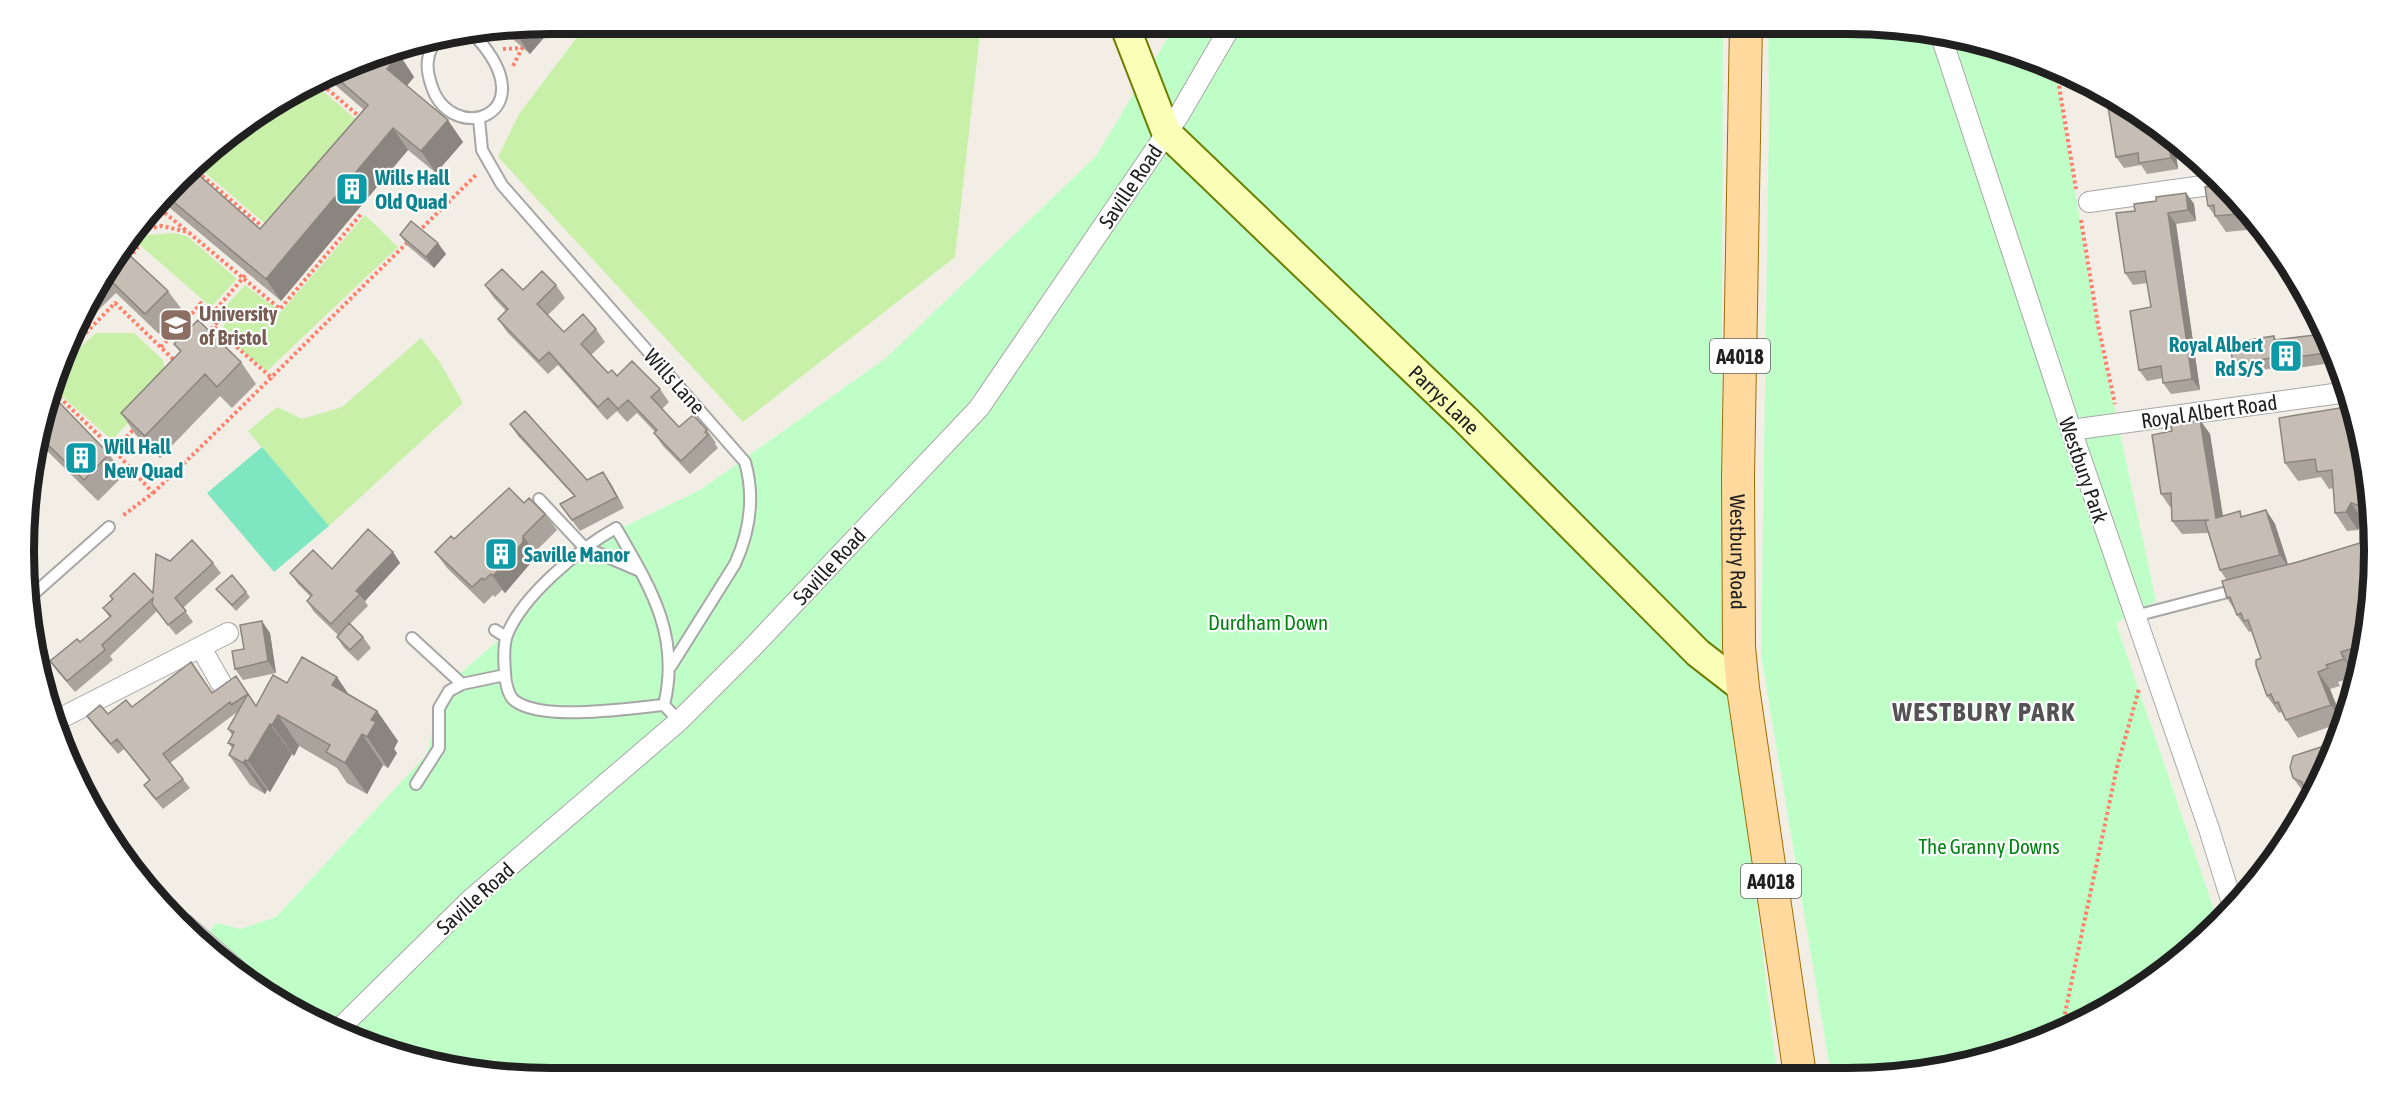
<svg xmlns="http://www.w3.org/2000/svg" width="2399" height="1103" font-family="'Asap Condensed',sans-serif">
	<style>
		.grass { fill: #c8f0a8 }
		.park { fill: #c0fec8 }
		.pitch { fill: #7ee7c2 }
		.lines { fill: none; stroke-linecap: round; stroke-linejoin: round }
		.lane-casing { stroke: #a7a7a7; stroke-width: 14 }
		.street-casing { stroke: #a7a7a7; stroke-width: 22 }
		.secondary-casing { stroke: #6c7f00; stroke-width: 32 }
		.primary-casing { stroke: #9d6f00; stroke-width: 34 }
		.path { stroke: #ff7f6a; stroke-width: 4; stroke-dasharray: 3 3; stroke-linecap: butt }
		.lane { stroke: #fff; stroke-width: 10 }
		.street { stroke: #fff; stroke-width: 20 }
		.secondary { stroke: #f9ffb7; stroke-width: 28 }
		.primary { stroke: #ffd99e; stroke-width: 32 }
		.wall { fill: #aaa39c }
		.shaded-wall { fill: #8b857f }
		.building { fill: #c6beb5; stroke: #8b857f; stroke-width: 1.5 }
		.labels { text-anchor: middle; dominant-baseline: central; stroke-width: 4.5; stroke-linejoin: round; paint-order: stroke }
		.shield { fill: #fff; stroke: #636363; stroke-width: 1.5 }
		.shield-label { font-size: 20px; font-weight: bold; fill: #202020 }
		.culture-label { font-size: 21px; font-weight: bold; fill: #0d838f; stroke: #fff; text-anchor: start }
		.street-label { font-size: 21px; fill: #202020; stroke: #fff }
		.education-label { font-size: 21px; font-weight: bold; fill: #785e54; stroke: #fff; text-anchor: start }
		.park-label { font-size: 21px; fill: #038512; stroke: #fff }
		.district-label { font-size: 27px; font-weight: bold; letter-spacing: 1.5px; fill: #535353; stroke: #fff }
		.rim { fill: none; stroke: #202020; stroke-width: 8 }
	</style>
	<rect width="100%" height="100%" fill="#f2eee6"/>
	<path class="grass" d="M587,24H981L955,257L743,422L498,157L519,114Z
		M313,83L365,127L275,232L196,165L204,155L287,95Z
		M365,215L398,247L267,371L221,333L226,321L219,313L245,285L281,312Z
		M173,233L187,236L237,279L211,307L134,240L137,236Z
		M96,333H134L163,360L167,382L112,440L57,392L68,358Z
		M421,338L439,361L463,403L329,526L248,431L277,407L302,419L342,407Z"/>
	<path class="park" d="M1176,24H1723L1721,600L1777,1075L551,1079L449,1069L350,1039L204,948L199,942L217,923L240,929L276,917L427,754L442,689L518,623L570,565L619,529L700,490L886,358L1096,156Z
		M1768,24H1848L1950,34L2055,67L2097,326L2156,601L2116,623L2218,921L2169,970L2050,1039L1917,1074L1831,1075L1761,655L1769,118Z"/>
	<path class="pitch" d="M262,447L329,526L274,572L207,493Z"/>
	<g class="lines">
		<g class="lane-casing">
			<path id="lane" d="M434,43C426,57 426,69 431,84C450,148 548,116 476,37
				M479,119L482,150L502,185L745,462C755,497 750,531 735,564L671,666
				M539,499L584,547L640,571
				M29,598L109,527
				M2135,616L2239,589
				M495,630L506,637
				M412,638L462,684
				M664,705C681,635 650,587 616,528C580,548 522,596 507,635C503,646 504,660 505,672C505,681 508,696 515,701C544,722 628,708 664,705L679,721
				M416,784L439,748V708L449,691L462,684L505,675"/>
		</g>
		<g class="street-casing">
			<path id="street" d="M1940,33L2071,430L2209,829L2233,906
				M2089,202L2224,183
				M2071,430L2348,392
				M201,648L221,683
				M53,722L228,633
				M86,795L97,818
				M183,923L235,968
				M337,1031L470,900L679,721L750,650L979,408L1179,115L1232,24"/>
		</g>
		<g class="secondary-casing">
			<g id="secondary">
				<path id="s1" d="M1124,24L1166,132L1465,419L1698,653L1743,688"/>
			</g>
		</g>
		<g class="primary-casing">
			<g id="primary">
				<path id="s2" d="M1746,24L1738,478L1739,647L1743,688L1800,1075"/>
			</g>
		</g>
		<path class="path" d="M503,49L522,48L513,66
			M2056,68L2076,189
			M318,81L361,118
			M193,168L265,229
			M160,209L188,232
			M2081,220L2098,325L2115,404
			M142,230L162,226L188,232L280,309L362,213
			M418,232L477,174
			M129,258L137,248L131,243
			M212,314L249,271
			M184,323L201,303L219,320L208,333
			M214,327L273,379
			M73,346L115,303L176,362
			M161,347L173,334
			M55,393L114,450L153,493L121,517
			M114,450L136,427
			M153,493C240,410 323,325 409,241
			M2061,1032L2117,767L2139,689"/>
		<use href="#lane" class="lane"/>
		<use href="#street" class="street"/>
		<use href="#secondary" class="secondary"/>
		<use href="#primary" class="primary"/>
	</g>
	<path class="wall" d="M552,24L530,54L508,35L506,32Z
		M409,48L401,57L414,77L407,86L463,142L436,173L408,150L281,301L164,203L192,169L260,229L364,110L326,77L382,52Z
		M2101,92L2140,113L2181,146L2175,147L2178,169L2147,174L2141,165L2124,168L2116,157L2107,101Z
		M2224,185L2232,196H2235L2277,248L2269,249L2258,233L2257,229L2226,232L2208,206Z
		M2186,193L2194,204L2196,221L2176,224L2200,390L2171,394L2163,383V378L2147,381L2139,370L2151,307L2147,283L2133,285L2125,273L2135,211L2156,201Z
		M400,235L446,254L434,268L408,246Z
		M125,251L168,291L183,311L159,334L116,293L79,329L94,288Z
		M485,285L523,290L556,285L565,298L548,315L564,332L596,329L605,342L591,355L608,373L660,389L669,402L662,409L679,427L707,430L716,443L715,444L718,448L690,474L663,446L654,433L655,432L637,413L627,422L617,411L607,420L558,365L548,374L507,332L498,319L506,311L494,298Z
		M2274,336L2276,339L2335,349L2338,359L2331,360V363L2291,369L2290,366L2239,373L2233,364Z
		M174,344L241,362L256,384L232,408L220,396L160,458L136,435L121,413L180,352Z
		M54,397L109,454L124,475L98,501L37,441Z
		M2352,406L2375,551L2365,654L2361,667L2353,670L2356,677L2338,682L2340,686L2330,689L2343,722L2298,738L2281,712L2279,713L2267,696L2261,658L2253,635L2251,631L2249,632L2237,615L2234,609L2227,598L2226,579L2220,570L2208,533L2182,534L2172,521V507H2170L2161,494L2172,431L2200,420L2210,434L2223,516H2243L2266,510L2275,524L2288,564L2360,543V527L2358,530L2347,531L2335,513L2334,488L2329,489L2321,477L2298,481L2285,463Z
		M510,424L587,480L603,472L611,484L624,508L580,531L560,504L574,496L518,436Z
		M524,503L545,514L557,530L535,552V558L505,593L502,590L495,597L493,595L484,604L447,568L435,552Z
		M393,552L400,563L365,601L368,606L350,624L363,637L371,648L358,661L344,648L337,637L338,635L314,612L307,601L311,597L298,584L290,573L332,569Z
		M170,561L213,563L221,573L183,608L193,622L176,635L157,611L110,656L113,660L75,692L57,671L50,661L80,642L110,618L103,608L112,599L110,596L153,593Z
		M216,589L246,592L250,597L236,611Z
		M270,633L276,673L243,680L235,669L244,649Z
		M236,676L256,706L287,683L349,694L377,711L398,741L394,749L397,753L388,768L383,765L367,794L347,783L337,768L299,746L294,756L292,754L270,792L267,790L265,794L250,785L229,755L232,748L228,743L232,735L228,729L237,712L170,763L190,788L163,809L151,795L144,785L149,780L124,749L118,754L94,726L87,716L108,714L132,707L212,693Z
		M2340,736L2306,795L2305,794L2293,778L2327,745Z"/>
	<path class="shaded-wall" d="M552,24H556L530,54L518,37L526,28Z
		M409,48L401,57L414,77L402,91L387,69L389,51Z
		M448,120L463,142L436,173L421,151Z
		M393,128L408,150L281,301L266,279Z
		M2167,135L2175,147L2178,169L2171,158Z
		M2224,185L2235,201L2226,198Z
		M2186,193L2194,204L2196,221L2188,210Z
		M2168,213L2176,224L2200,390L2192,379Z
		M438,243L446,254L434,268L426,257Z
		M2324,351L2331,360V363L2325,353Z
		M2200,420L2210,434L2225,531L2216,518Z
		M603,472L611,484L624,508L617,497Z
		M2351,503L2363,520L2358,530L2346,512Z
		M2266,510L2275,524L2289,568L2280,555Z
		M523,536L535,552V558L505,593L493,576Z
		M393,552L400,563L365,601L356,591Z
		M262,621L270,633L276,673L268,661Z
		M2341,652L2353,670L2356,677L2344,659Z
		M2318,672L2330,689L2343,722L2331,705Z
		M337,677L358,708L332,685Z
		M377,711L398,741L394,749L397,753L388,768L367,737L371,720Z
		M278,715L299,746L294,756L272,725Z
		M270,724L292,754L270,792L248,761Z
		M362,734L383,765L367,794L345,763Z
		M245,760L267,790L265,794L243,763Z"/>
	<path class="building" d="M526,28L518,37L510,31Z
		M393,50L399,55L387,69L448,120L421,151L393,128L266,279L169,198L192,169L260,229L368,105L332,74L382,52Z
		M2106,94L2140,113L2168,135H2167L2171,158L2139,163L2138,153L2116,157Z
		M2224,185L2226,198L2235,196L2249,213L2215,216L2214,205L2208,206L2205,187Z
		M2186,193L2188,210L2168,213L2192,379L2163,383L2161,366L2139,370L2130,311L2151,307L2145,271L2125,273L2116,213L2135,211L2134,204L2156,201V197Z
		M411,221L438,243L426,257L400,235Z
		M2257,223L2265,232L2258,233Z
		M125,251L168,291L145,314L105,275Z
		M502,269L523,290L542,271L556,285L537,304L564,332L583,314L596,329L581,344L608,373L612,370L617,376L632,361L660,389L651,397L679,427L693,415L707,430L705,432L708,435L681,461L654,433L657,430L628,400L618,409L608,398L598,407L549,352L539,361L498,319L508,309L485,285Z
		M198,320L241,362L217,387L205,374L145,436L121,413L181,351L174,344Z
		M2322,326L2335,349L2324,351L2325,353L2285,359L2284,356L2233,364L2230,343L2274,336V340L2323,334Z
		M54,397L109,454L84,480L39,436Z
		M2352,406L2365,448L2375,551L2366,644L2341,652L2344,659L2326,665L2328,668L2318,672L2331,705L2286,720L2278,702L2275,703L2271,694L2267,696L2256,665V660L2261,658L2248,620L2244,621L2241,613L2237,615L2230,597L2227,598L2222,581L2298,562L2360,543V506L2351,503L2346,512L2335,513L2332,470L2317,472L2315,459L2285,463L2279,418Z
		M525,411L587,480L603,472L617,497L572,520L560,504L575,496L510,424Z
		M2200,420L2216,518L2240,511L2241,517L2266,510L2280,555L2220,570L2205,521L2209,520L2172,521L2171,493L2161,494L2152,435L2172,431L2171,425Z
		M509,488L524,503L529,498L545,514L523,536V542L493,576L491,574L484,580L482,578L472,587L435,552L451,536L454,539Z
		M368,529L393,552L356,591L360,594L331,624L307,601L312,595L290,573L313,550L332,569Z
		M192,540L213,563L175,598L186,611L168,625L152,604L153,598L102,645L105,650L67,681L50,661L77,639L80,642L111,616L103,608L113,599L110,596L134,573L153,593L156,554L170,561Z
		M232,575L246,592L232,605L216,589Z
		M262,621L268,661L235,669L232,651L244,649L240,625Z
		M349,623L363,637L350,650L337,637Z
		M302,657L337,677L332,685L377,711L371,720L376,722L367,737L362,734L345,763L326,752L330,745L278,715L272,725L270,724L248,761L245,760L243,763L229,755L234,745L228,743L234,732L228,729L248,694L256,706L273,675L287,683Z
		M191,662L212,693L236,676L248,694L231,705L230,702L163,754L183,779L156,799L144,785L150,780L117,739L111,744L87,716L100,705L108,714L126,700L132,707Z
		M2340,736L2335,753L2308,800L2302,782L2293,778L2290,767L2293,756L2327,745L2325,741Z"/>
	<defs>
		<g id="building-square" transform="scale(1.725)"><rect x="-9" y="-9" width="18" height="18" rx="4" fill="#0f9aa8" stroke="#fff"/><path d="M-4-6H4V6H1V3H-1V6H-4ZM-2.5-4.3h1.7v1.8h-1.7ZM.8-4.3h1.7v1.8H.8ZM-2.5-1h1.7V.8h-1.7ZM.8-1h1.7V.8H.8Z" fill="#fff"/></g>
		<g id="university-square" transform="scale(1.725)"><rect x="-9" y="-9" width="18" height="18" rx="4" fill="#8d6e63" stroke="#fff"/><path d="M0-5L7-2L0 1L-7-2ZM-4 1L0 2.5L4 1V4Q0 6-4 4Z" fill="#fff"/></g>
	</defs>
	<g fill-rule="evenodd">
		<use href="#building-square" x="352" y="189"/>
		<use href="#university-square" x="176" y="325"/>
		<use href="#building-square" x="2286" y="356"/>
		<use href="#building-square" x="81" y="458"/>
		<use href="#building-square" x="501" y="554"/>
	</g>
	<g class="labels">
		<g class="shield">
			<rect x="1710" y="339" width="60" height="34" rx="4.5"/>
			<rect x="1741" y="864" width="60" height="34" rx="4.5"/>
		</g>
		<g class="shield-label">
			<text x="1740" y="356">A4018</text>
			<text x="1771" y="881">A4018</text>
		</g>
		<g class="culture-label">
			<text x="375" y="177">Wills Hall<tspan x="375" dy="24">Old Quad</tspan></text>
			<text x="2263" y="344" text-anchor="end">Royal Albert<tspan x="2263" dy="24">Rd S/S</tspan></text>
			<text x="104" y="446">Will Hall<tspan x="104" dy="24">New Quad</tspan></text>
			<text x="524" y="554">Saville Manor</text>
		</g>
		<g class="street-label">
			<text transform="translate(1130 186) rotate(-56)">Saville Road</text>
			<text transform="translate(675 381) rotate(48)">Wills Lane</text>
			<text stroke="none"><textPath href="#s1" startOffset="502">Parrys Lane</textPath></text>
			<text transform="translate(2209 411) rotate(-8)">Royal Albert Road</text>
			<text transform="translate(2084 470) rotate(71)">Westbury Park</text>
			<text stroke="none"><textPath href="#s2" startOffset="528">Westbury Road</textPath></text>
			<text transform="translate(829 566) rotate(-47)">Saville Road</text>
			<text transform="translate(475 898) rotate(-42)">Saville Road</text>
		</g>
		<g class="education-label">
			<text x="199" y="313">University<tspan x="199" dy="24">of Bristol</tspan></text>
		</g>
		<g class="park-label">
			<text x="1268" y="622">Durdham Down</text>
			<text x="1989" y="846">The Granny Downs</text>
		</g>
		<g class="district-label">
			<text x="1984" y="711">WESTBURY PARK</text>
		</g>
	</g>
	<path d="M0 0H2399V1103H0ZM551 34H1847A517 517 0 0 1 2364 551V551A517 517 0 0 1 1847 1068H551A517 517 0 0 1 34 551V551A517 517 0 0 1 551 34Z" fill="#fff" fill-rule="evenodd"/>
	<path class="rim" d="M551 34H1847A517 517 0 0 1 2364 551V551A517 517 0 0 1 1847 1068H551A517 517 0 0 1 34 551V551A517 517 0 0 1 551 34Z"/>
</svg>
